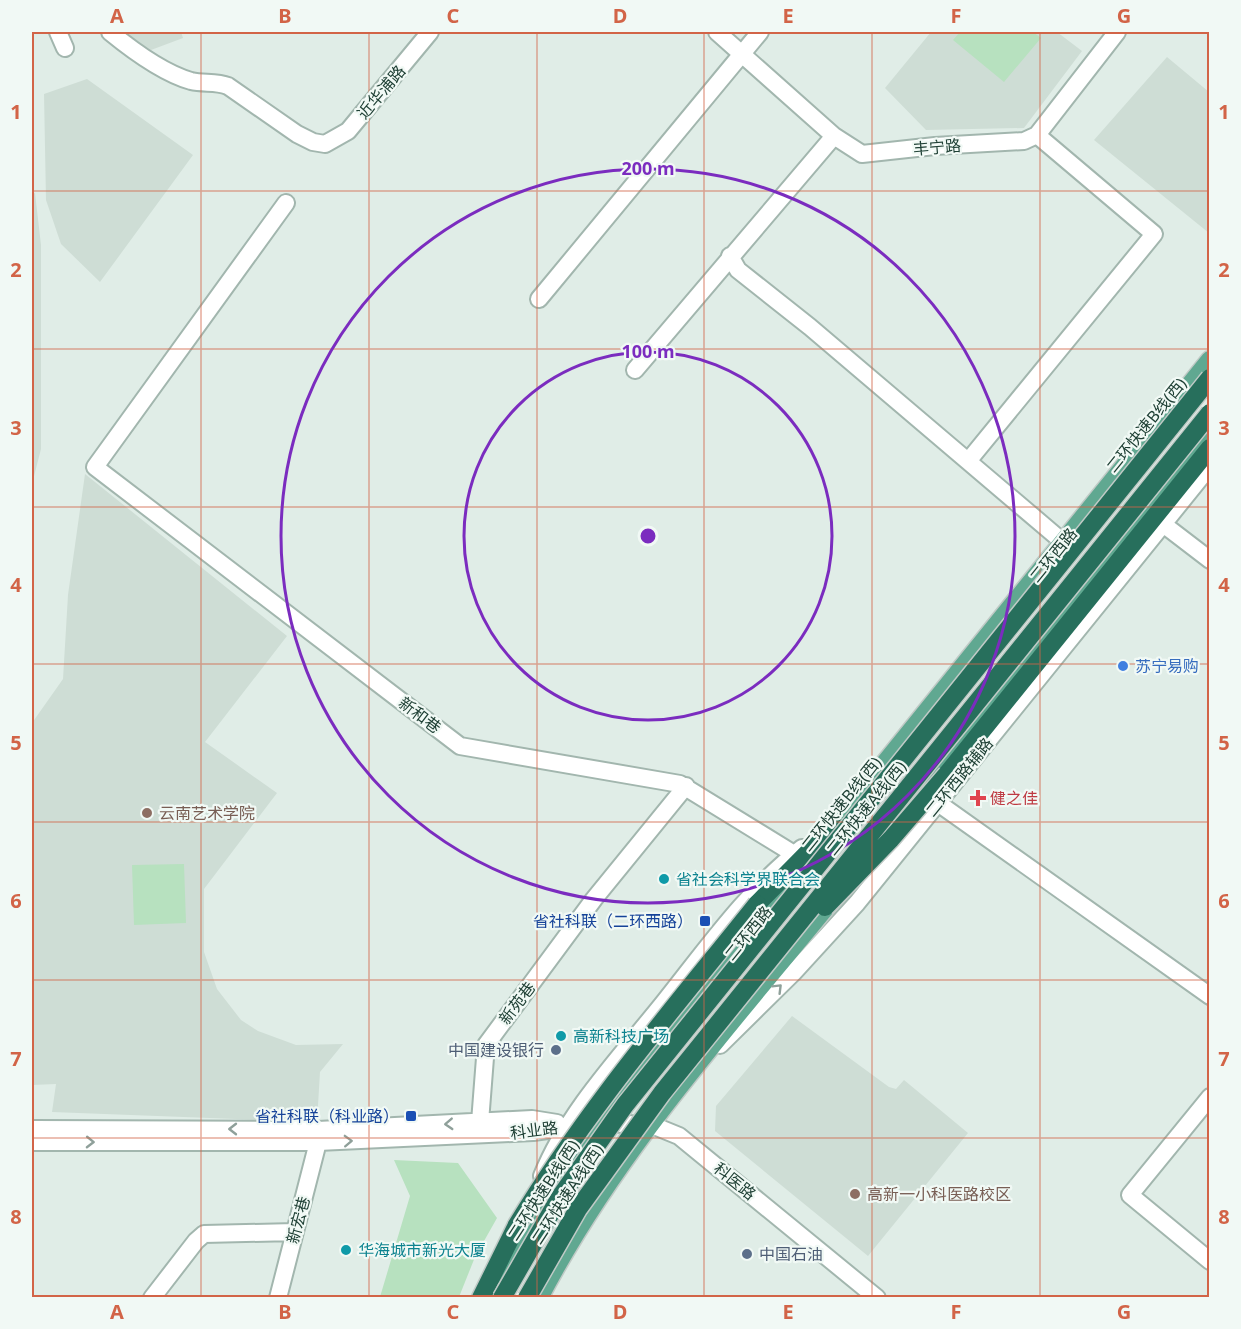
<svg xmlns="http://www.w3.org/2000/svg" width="1241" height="1329" font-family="'Noto Sans','Noto Sans SC',sans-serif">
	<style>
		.built { fill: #ceddd5 }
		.green { fill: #b7e1bf }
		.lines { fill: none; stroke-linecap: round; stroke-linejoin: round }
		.minor-casing { stroke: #a2b6ae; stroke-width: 20 }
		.major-casing { stroke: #c0cac6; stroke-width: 21 }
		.highway-casing { stroke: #c0cac6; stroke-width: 21 }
		.minor { stroke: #fff; stroke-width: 16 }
		.major { stroke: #60a891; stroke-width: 18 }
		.highway { stroke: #276f5c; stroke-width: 18 }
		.highway-bridge-casing { stroke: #c0cac6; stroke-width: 21; stroke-linecap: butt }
		.highway-bridge { stroke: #276f5c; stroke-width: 18 }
		.oneway { stroke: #8fa09a }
		.grid { fill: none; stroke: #d26447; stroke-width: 1.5; stroke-opacity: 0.55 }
		.ring { fill: none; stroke: #7b2cbf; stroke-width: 3 }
		.shop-dot { fill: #3f7fe0; stroke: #f1f9f5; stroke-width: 2 }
		.health-dot { fill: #e0444e; stroke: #f1f9f5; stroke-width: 2 }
		.education-dot { fill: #8d6e63; stroke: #f1f9f5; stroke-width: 2 }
		.culture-dot { fill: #0f9aa8; stroke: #f1f9f5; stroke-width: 2 }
		.transit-dot { fill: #1a4fb4; stroke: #f1f9f5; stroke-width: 2 }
		.service-dot { fill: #5c6f8a; stroke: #f1f9f5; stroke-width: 2 }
		.labels { text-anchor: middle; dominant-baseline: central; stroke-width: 4.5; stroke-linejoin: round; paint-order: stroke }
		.street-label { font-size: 16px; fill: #1f4035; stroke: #f1f9f5 }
		.shop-label { font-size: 16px; fill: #366cbe; stroke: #f1f9f5; text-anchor: start }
		.health-label { font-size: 16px; fill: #be3a42; stroke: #f1f9f5; text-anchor: start }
		.education-label { font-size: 16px; fill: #785e54; stroke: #f1f9f5; text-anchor: start }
		.culture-label { font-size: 16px; fill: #0d838f; stroke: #f1f9f5; text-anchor: start }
		.transit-label { font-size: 16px; fill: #164399; stroke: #f1f9f5; text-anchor: end }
		.service-label { font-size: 16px; fill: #4e5e75; stroke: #f1f9f5; text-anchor: end }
		.centre { fill: #7b2cbf; stroke: #f1f9f5; stroke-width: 3 }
		.ring-label { font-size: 18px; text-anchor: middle; font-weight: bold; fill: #7b2cbf; stroke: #f1f9f5; stroke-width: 4.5; stroke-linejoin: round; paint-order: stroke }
		.neatline { fill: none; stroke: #d26447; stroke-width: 2 }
		.grid-label { font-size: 20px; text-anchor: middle; font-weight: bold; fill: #d26447 }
	</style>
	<rect width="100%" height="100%" fill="#e0ede7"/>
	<path class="built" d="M122,32H181L183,38L151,50Z
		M931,32H1057L1082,51L1024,128L926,130L885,88Z
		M1167,57L1209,92V233L1094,140Z
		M87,79L193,155L100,282L61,244L46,200L44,94Z
		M35,193L41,245V449L32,484V194Z
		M85,474L287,636L205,742L277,793L204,889V952L217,989L241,1020L258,1031L296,1045L343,1044L320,1072L317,1122L52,1112L56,1084L32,1085V723L63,679L68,595Z
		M792,1016L889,1087L896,1089L904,1080L968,1133L868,1256L715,1131L716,1106Z"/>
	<path class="green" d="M960,32H1033L1041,38L1004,82L953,40Z
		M184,864L186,923L134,925L132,865Z
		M394,1160L458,1163L497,1218L475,1257L459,1297H380L410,1196Z"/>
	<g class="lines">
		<g class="minor-casing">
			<path id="minor" d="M58,32L65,48
				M110,32C132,50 163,73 191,81C204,84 216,81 228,86L297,134L313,142L325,144L348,131L430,32
				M717,32L834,136L862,154L935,146L1024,141L1037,135L1117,32
				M286,203L95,467L460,746L680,784L794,854
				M730,256L738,270L810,327L1063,542
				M539,299L760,32
				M635,370L834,136
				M969,460L1154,234L1037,135
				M1163,524L1210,560
				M938,803L1210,996
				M720,1045L793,973L857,903L1210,466
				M1210,1097L1130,1195L1210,1261
				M480,1122L486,1045L594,899L686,786
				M32,1129L318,1130L532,1119L557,1123
				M32,1142H318L533,1132L598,1123L652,1125L679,1136L877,1298
				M542,1176C568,1111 622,1055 665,1001C708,947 748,890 802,848
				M152,1298L196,1241L204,1234L295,1232
				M278,1298L318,1142"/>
		</g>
		<g class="major-casing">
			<path id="major" d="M886,832L1210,431
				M826,836L1210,360
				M502,1275C580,1128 692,1003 796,874
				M539,1298C616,1150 731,1024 835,896"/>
		</g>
		<g class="highway-casing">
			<path id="highway" d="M947,774L1210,448
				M757,904L835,825
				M481,1298L517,1225"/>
		</g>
		<use href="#minor" class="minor"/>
		<use href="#major" class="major"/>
		<use href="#highway" class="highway"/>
		<g class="highway-bridge-casing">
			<path id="highway-bridge" d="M825,907L891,839L947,774
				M517,1225C586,1110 674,1008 757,904
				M502,1298L560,1197L625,1105L1210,378
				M527,1298L578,1209L662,1093L1210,413"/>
		</g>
		<use href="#highway-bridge" class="highway-bridge"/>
	</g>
	<defs><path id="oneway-chevron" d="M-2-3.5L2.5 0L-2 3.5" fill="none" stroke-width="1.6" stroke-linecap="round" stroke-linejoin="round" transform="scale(1.5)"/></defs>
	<g class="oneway">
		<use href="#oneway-chevron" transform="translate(778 988) rotate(-45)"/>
		<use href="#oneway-chevron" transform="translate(449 1124) rotate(177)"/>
		<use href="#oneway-chevron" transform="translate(233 1129) rotate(-180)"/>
		<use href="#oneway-chevron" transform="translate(348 1141) rotate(-2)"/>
		<use href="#oneway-chevron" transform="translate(90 1142) rotate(1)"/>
	</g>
	<path class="grid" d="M201,32V1298M369,32V1298M537,32V1298M704,32V1298M872,32V1298M1040,32V1298M32,191H1210M32,349H1210M32,507H1210M32,664H1210M32,822H1210M32,980H1210M32,1138H1210"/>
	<g class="ring">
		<circle cx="648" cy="536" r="184"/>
		<circle cx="648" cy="536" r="367"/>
	</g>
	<circle class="shop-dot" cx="1123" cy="666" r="6"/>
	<path class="health-dot" d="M975 789h6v6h6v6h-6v6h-6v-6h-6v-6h6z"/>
	<g class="education-dot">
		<circle cx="147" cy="813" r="6"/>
		<circle cx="855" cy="1194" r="6"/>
	</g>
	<g class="culture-dot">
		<circle cx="664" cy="879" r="6"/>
		<circle cx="561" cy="1036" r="6"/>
		<circle cx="346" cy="1250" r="6"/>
	</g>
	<g class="transit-dot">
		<rect x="699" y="915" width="12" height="12" rx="3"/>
		<rect x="405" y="1110" width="12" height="12" rx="3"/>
	</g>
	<g class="service-dot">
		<circle cx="556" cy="1050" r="6"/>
		<circle cx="747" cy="1254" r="6"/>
	</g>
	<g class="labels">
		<g class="street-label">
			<text transform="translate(381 92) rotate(-50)">近华浦路</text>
			<text transform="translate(937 147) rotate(-5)">丰宁路</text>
			<text transform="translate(1146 425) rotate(-51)">二环快速B线(西)</text>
			<text transform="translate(1053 555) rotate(-51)">二环西路</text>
			<text transform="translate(420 715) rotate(37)">新和巷</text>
			<text transform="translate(959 777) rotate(-51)">二环西路辅路</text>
			<text transform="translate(841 804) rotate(-51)">二环快速B线(西)</text>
			<text transform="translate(866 808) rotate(-51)">二环快速A线(西)</text>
			<text transform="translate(748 933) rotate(-51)">二环西路</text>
			<text transform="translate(517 1003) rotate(-53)">新苑巷</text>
			<text transform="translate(534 1130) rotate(-7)">科业路</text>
			<text transform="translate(735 1181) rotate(39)">科医路</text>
			<text transform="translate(543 1190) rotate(-57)">二环快速B线(西)</text>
			<text transform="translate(567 1194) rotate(-57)">二环快速A线(西)</text>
			<text transform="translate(298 1220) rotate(-75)">新宏巷</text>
		</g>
		<g class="shop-label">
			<text x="1135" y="666">苏宁易购</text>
		</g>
		<g class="health-label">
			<text x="990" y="798">健之佳</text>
		</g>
		<g class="education-label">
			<text x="159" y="813">云南艺术学院</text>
			<text x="867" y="1194">高新一小科医路校区</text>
		</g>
		<g class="culture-label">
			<text x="676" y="879">省社会科学界联合会</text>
			<text x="573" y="1036">高新科技广场</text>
			<text x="358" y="1250">华海城市新光大厦</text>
		</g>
		<g class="transit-label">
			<text x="693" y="921">省社科联（二环西路）</text>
			<text x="399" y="1116">省社科联（科业路）</text>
		</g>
		<g class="service-label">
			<text x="544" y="1050">中国建设银行</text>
			<text x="759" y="1254" text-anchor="start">中国石油</text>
		</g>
	</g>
	<circle cx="648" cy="536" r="9" class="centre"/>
	<g class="ring-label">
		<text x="648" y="175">200 m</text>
		<text x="648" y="358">100 m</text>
	</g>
	<rect width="1241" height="1329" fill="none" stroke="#f1f9f5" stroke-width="66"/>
	<rect x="33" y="33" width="1175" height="1263" class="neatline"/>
	<g class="grid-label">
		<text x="117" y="23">A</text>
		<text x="285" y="23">B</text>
		<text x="453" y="23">C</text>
		<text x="620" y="23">D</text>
		<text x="788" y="23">E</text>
		<text x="956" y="23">F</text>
		<text x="1124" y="23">G</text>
		<text x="16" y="119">1</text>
		<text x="1224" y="119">1</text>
		<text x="16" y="277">2</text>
		<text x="1224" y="277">2</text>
		<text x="16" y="435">3</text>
		<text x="1224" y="435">3</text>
		<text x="16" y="592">4</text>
		<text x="1224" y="592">4</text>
		<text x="16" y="750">5</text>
		<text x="1224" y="750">5</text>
		<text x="16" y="908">6</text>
		<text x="1224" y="908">6</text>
		<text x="16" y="1066">7</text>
		<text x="1224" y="1066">7</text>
		<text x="16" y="1224">8</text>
		<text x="1224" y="1224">8</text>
		<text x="117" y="1319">A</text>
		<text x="285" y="1319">B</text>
		<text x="453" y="1319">C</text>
		<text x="620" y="1319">D</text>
		<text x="788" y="1319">E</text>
		<text x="956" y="1319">F</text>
		<text x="1124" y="1319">G</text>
	</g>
</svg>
